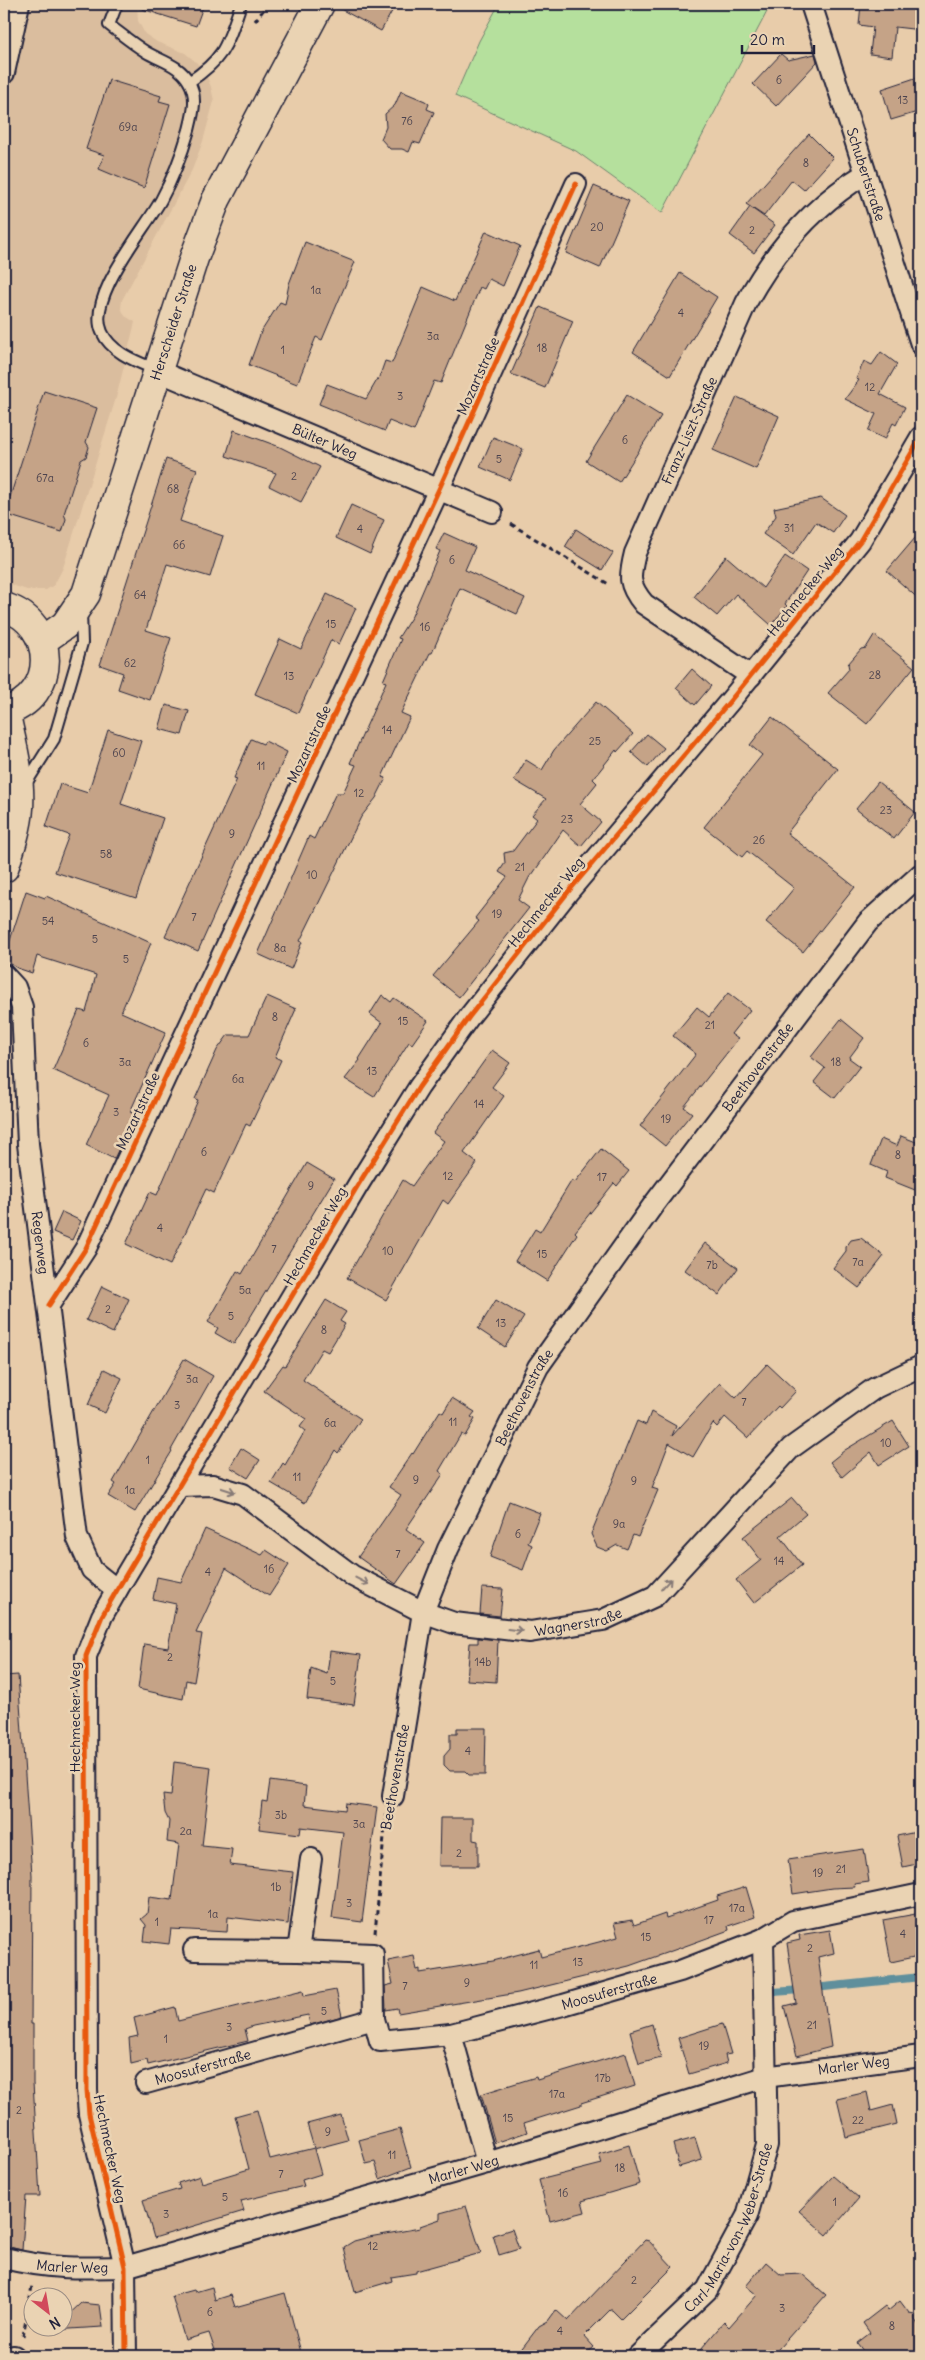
<svg xmlns="http://www.w3.org/2000/svg" width="925" height="2360" font-family="Delius,sans-serif">
	<style>
		.built { fill: #dabd9e }
		.green { fill: #b5e09d; stroke: #6c816c }
		.lines { fill: none; stroke-linecap: round; stroke-linejoin: round }
		.stream { stroke: #5e8f9c; stroke-width: 8 }
		.building { fill: #c5a387; stroke: #22223b }
		.lane-casing { stroke: #22223b; stroke-width: 14 }
		.street-casing { stroke: #22223b; stroke-width: 24 }
		.secondary-casing { stroke: #22223b; stroke-width: 31 }
		.path { stroke: #22223b; stroke-width: 3; stroke-dasharray: 5 4; stroke-linecap: butt }
		.lane { stroke: #ead3b3; stroke-width: 10 }
		.street { stroke: #ead3b3; stroke-width: 20 }
		.secondary { stroke: #ead3b3; stroke-width: 28 }
		.cycleway-casing { stroke: #ead3b3; stroke-width: 8 }
		.cycleway { stroke: #e8590c; stroke-width: 5 }
		.oneway { stroke: #867a77 }
		.labels { text-anchor: middle; dominant-baseline: central; stroke-width: 5; stroke-linejoin: round; paint-order: stroke }
		.number-label { font-size: 11px; fill: #4b424e }
		.street-label { font-size: 14px; fill: #22223b; stroke: #ead3b3 }
	</style>
	<rect width="100%" height="100%" fill="#e8ccaa"/>
	<filter id="ink" filterUnits="userSpaceOnUse"><feTurbulence type="fractalNoise" baseFrequency=".02" numOctaves="2"/><feDisplacementMap in="SourceGraphic" scale="10" xChannelSelector="R" yChannelSelector="G"/><feConvolveMatrix kernelMatrix="1 2 1 2 8 2 1 2 1" color-interpolation-filters="sRGB"/></filter>
	<g filter="url(#ink)">
		<path class="built" d="M4,4H137L138,21L145,34L157,42L185,53L196,62L205,72L211,87L214,101L203,141L192,170L122,300L121,308L125,316L135,322L116,398L63,568L54,585L46,590H27L12,585L4,579Z"/>
		<path class="green" d="M499,4H771L662,213L576,151L455,96L479,41Z"/>
		<g class="lines">
			<path class="stream" d="M814,1988L921,1977
				M773,1992L802,1990"/>
		</g>
		<path class="building" d="M139,4H204L196,26L139,8Z
			M336,4H396L381,31L335,6Z
			M861,4H887L921,8V30L895,27L892,57L870,54L873,27L859,25Z
			M781,54L788,60L815,54L817,62L776,106L753,84Z
			M921,76V111L891,120L882,89Z
			M109,80L161,96L159,101L170,104L144,188L99,169L104,155L86,149Z
			M401,91L425,101L429,104L427,109L434,112L420,144L413,142L409,152L402,149H390L381,139L386,127L385,114L395,105Z
			M809,134L833,158L804,190L792,180L764,216L746,204Z
			M594,186L629,201L600,268L566,253Z
			M750,207L775,225L754,253L730,235Z
			M486,231L520,246L503,286L489,279L484,289L480,287L441,383L434,381L414,431L389,421L385,431L319,404L327,384L366,399L380,375L385,361L392,363L423,287L455,301Z
			M305,242L355,262L322,340L316,337L297,384L249,365L261,332L280,302L285,304L289,284Z
			M680,273L717,297L670,376L633,352Z
			M540,307L573,321L545,388L511,374Z
			M881,352L897,364L880,394L905,407L896,425L893,423L885,439L868,431L876,414L845,399L859,380L856,379L864,361L872,365Z
			M44,391L97,408L86,442L89,447L86,457L81,460L64,514L66,519L62,532L4,514V500L10,497Z
			M627,395L661,416L619,482L586,461Z
			M737,397L779,416L756,469L713,450Z
			M234,430L280,447L320,467L301,502L269,486L276,473L226,456Z
			M493,437L523,449L510,480L480,467Z
			M166,459L197,469L180,521L223,536L210,577L167,564L146,630L171,638L150,700L118,689L123,673L100,665Z
			M821,498L845,515L833,533L816,522L793,555L763,534L776,516L774,508Z
			M351,505L384,520L370,554L336,538Z
			M576,529L613,553L602,570L565,547Z
			M921,531V601L887,571Z
			M444,533L475,547L465,570L525,598L517,614L460,588L432,653H430L401,713L410,717L382,777L386,778L376,798L361,817L300,941L302,942L291,969L258,954L309,836L314,839L336,793H343L356,765L350,763L386,682L383,681L401,639L398,638L412,616L440,551L436,549Z
			M726,556L763,588L785,556L807,571L785,604L787,606L771,625L736,594L717,616L694,597Z
			M327,594L356,608L339,644L331,640L298,713L255,694L280,639L301,649Z
			M874,635L914,667L867,724L828,693L849,669L848,664L861,649L866,648Z
			M692,669L711,686L695,705L676,688Z
			M596,702L633,734L617,752L616,750L593,779L597,783L580,804L601,822L581,846L563,830L532,875L530,876L518,900L529,908L459,997L433,976L479,921L475,918L507,877L499,872L505,863L504,853L513,851L537,819L532,815L546,799L514,780L526,760L542,770L554,750Z
			M166,705L189,711L182,735L159,729Z
			M772,717L838,769L787,833L855,887L803,952L766,922L794,888L747,851L742,857L704,827L762,755L750,745Z
			M108,730L141,741L121,804L163,818L136,898L55,872L69,835L46,827L60,784L88,793Z
			M647,734L664,748L648,767L631,752Z
			M251,739L263,744L265,741L287,752L198,951L165,936L237,779L234,778Z
			M878,782L915,812L894,839L856,809Z
			M26,891L45,898L46,896L151,943L121,1012L166,1032L130,1112L135,1114L114,1159L86,1145L109,1095L53,1070L79,1010L86,1012L96,975L37,956L32,973L17,968L4,959Z
			M728,993L750,1010L731,1034L738,1039L684,1107L692,1113L665,1146L640,1126L696,1054L673,1036L697,1007L709,1017Z
			M382,995L391,1002L394,998L428,1021L412,1044L409,1042L374,1097L345,1079L360,1060L359,1059L382,1023L370,1014Z
			M267,996L296,1009L275,1057L281,1060L250,1126L246,1124L214,1193L206,1189L170,1265L126,1244L150,1192L157,1195L198,1100L195,1099L217,1050L228,1035H249Z
			M841,1019L864,1038L849,1058L860,1066L835,1098L814,1082L825,1068L811,1057Z
			M492,1050L510,1063L492,1087L504,1096L464,1153L477,1163L448,1204L443,1200L386,1300L347,1278L403,1180L412,1186L444,1141L433,1133Z
			M901,1136L921,1144V1174L915,1190L885,1178L887,1172L871,1165L881,1139L897,1146Z
			M601,1149L629,1171L617,1186L614,1183L575,1232L577,1234L547,1281L515,1261L535,1229L540,1232L572,1180L575,1182Z
			M307,1163L334,1179L234,1344L215,1333L218,1328L208,1322L237,1271L242,1274Z
			M62,1212L81,1221L72,1240L53,1232Z
			M861,1238L884,1256L859,1288L833,1268L846,1251V1247L851,1240Z
			M705,1243L738,1268L719,1295L685,1270Z
			M102,1286L129,1299L113,1333L86,1320Z
			M326,1300L346,1312L340,1321L345,1324L328,1352L322,1349L303,1380L361,1419L338,1453L335,1450L305,1503L271,1483L283,1463L285,1465L305,1431L300,1427L306,1419L264,1391L283,1365L285,1366Z
			M496,1300L524,1317L505,1347L478,1329Z
			M184,1359L213,1376L171,1450L172,1451L135,1512L108,1496L116,1484L113,1482Z
			M767,1364L796,1391L780,1408L778,1406L748,1438L725,1417L717,1427L713,1423L693,1457L669,1443L652,1488L658,1490L638,1537L633,1535L627,1549L617,1545L607,1551L597,1547L591,1534L637,1421L646,1425L651,1412L676,1426L672,1436L720,1383L736,1398Z
			M104,1369L122,1378L105,1413L88,1405Z
			M452,1398L475,1412L471,1417L475,1419L465,1436L461,1434L439,1471L443,1474L406,1529L425,1543L396,1584L358,1557L401,1495L389,1487L412,1453L413,1454L440,1411L443,1413Z
			M893,1421L909,1446L879,1465L871,1452L842,1477L830,1462L845,1450Z
			M241,1448L260,1460L248,1478L230,1467Z
			M792,1498L806,1514L780,1536L802,1565L754,1603L736,1580L761,1560L743,1537Z
			M509,1501L540,1513L528,1543L532,1545L523,1570L490,1557Z
			M205,1529L262,1555L266,1550L289,1565L269,1596L226,1568L196,1633L202,1634L194,1682L186,1680L183,1699L138,1689L144,1644L168,1648L176,1604L153,1599L157,1577L181,1582Z
			M482,1588L503,1589L500,1616L480,1614Z
			M478,1638L498,1640L496,1682L467,1680L470,1643H478Z
			M330,1651L361,1655L354,1705L307,1699L311,1668L327,1674Z
			M18,1675L32,1875L31,2024H33V2083L40,2196H26L22,2250L5,2246L8,2161L4,2160V1676Z
			M457,1728H486L485,1775H469L465,1771H450L444,1765V1756L450,1749V1734H457Z
			M174,1762L211,1767L202,1846L232,1849L230,1865L293,1872L288,1924L228,1917L227,1932L171,1929L169,1944L144,1941L146,1925L141,1919L147,1914L149,1897L172,1900L179,1844L167,1842L169,1821L165,1813L163,1795L171,1796Z
			M270,1781L306,1786L304,1805L345,1810L346,1803L377,1807L362,1922L332,1918L343,1832L301,1827L300,1834L259,1829L262,1801L267,1802Z
			M440,1818H473V1840L478,1841V1866H439Z
			M921,1831V1863L903,1867L897,1836Z
			M864,1849L869,1882L854,1884L855,1887L832,1888L793,1894L788,1860Z
			M746,1887L755,1917L728,1926L729,1930L677,1949L629,1966L518,1993L398,2013L397,2008L386,2010L385,1986L393,1984L388,1961L414,1956L417,1970L420,1969V1973L493,1961L539,1949L541,1957L618,1937L614,1923L632,1920L634,1925L665,1914L666,1918L718,1900L717,1896Z
			M921,1913V1946L916,1947L918,1956L891,1962L883,1920Z
			M830,1930L834,1953L818,1957L831,2047L797,2056L784,2006L796,2003L787,1943L800,1940L799,1935Z
			M303,1990L304,1996L336,1990L342,2016L310,2025L308,2015L253,2026L245,2029L248,2041L148,2065L147,2060L131,2064L129,2038L138,2036L134,2018L175,2007L178,2021Z
			M652,2024L661,2058L639,2064L630,2031Z
			M722,2024L731,2054L725,2055L727,2063L689,2074L678,2038Z
			M626,2053L635,2086L581,2103V2105L524,2123L527,2132L495,2143L481,2094L536,2077L537,2080Z
			M867,2092L871,2111L893,2105L897,2124L846,2137L837,2099Z
			M257,2110L270,2159L314,2148L307,2124L341,2115L348,2140L314,2149L321,2174L302,2180L304,2186L241,2201L244,2211L154,2238L143,2200L180,2189L178,2183L200,2176L202,2183L249,2169L235,2116Z
			M400,2129L411,2167L380,2179L375,2162L366,2164L359,2140Z
			M695,2138L702,2160L679,2167L673,2144Z
			M629,2145L640,2184L582,2201L585,2212L550,2221L539,2180L602,2164L599,2154Z
			M833,2176L859,2198L827,2235L799,2211Z
			M466,2206L481,2253L416,2271V2273L391,2277L392,2281L355,2292L344,2247L354,2241L369,2237L420,2228V2226L440,2219V2213Z
			M512,2229L519,2249L499,2255L493,2235Z
			M645,2240L649,2241L673,2267L621,2319L612,2310H610L584,2336L594,2347L584,2356H516L539,2326L548,2321L556,2310L568,2321Z
			M766,2262L781,2275L802,2274L826,2295L772,2356H695L724,2322L729,2327L757,2295L746,2286Z
			M212,2287L215,2300L231,2295L235,2307L285,2293L302,2356H217L209,2333L185,2340L172,2296L194,2290L195,2292Z
			M900,2301L909,2313L915,2314V2320L921,2329V2356H867L857,2343L870,2333L863,2323L885,2306L888,2311Z
			M81,2303L100,2305L103,2327L53,2330L56,2328H62V2321Z"/>
		<g class="lines">
			<g class="lane-casing">
				<path id="lane" d="M117,4L109,25C121,34 133,44 146,52C161,61 180,65 189,82C198,97 193,114 189,130C182,154 173,178 161,200C144,231 86,297 102,332C111,353 138,362 157,370
					M189,82C226,57 227,44 241,4
					M25,785L54,739L82,643L81,612"/>
			</g>
			<g class="street-casing">
				<g id="street">
					<path id="s1" d="M811,4L921,344"/>
					<path d="M4,73L19,4"/>
					<path id="s2" d="M158,371L492,512"/>
					<path id="s3" d="M751,676L644,604C628,585 629,577 635,553L746,303C775,250 814,205 865,174"/>
					<path id="s4" d="M4,975L15,987L22,1007L28,1144L77,1537L92,1570L117,1590"/>
					<path d="M49,1305L86,1248L439,489L576,184"/>
					<path id="s5" d="M180,1486L213,1485L243,1494L353,1576L423,1612L454,1623L530,1632L603,1620L655,1596L791,1448L875,1388L921,1366"/>
					<path id="s6" d="M393,1796L423,1612L448,1549L538,1367L654,1204L868,922L921,874"/>
					<path d="M194,1950L298,1951L311,1859"/>
					<path id="s7" d="M374,2019L380,2041L451,2034L563,2005L680,1971L763,1939L793,1921L921,1894"/>
					<path d="M451,2034L487,2163"/>
					<path id="s8" d="M146,2083L374,2019L373,1954L298,1951"/>
					<path id="s9" d="M4,2258C48,2269 79,2268 125,2267L487,2163L765,2077L921,2056"/>
					<path d="M13,2356H14"/>
					<path d="M126,2356L125,2267L89,2114L87,2090L86,1656L102,1616L117,1590L358,1185L419,1087L469,1017L568,892L730,701L860,541L921,437"/>
					<path id="s10" d="M638,2356L707,2290L747,2216L767,2145L763,1939"/>
				</g>
			</g>
			<g class="secondary-casing">
				<g id="secondary">
					<path d="M4,607C58,623 59,697 4,712"/>
					<path id="s11" d="M42,641L65,625L86,594L194,258L216,200L320,4"/>
					<path d="M4,868C10,850 18,827 19,808C21,775 12,743 5,711"/>
				</g>
			</g>
			<path class="path" d="M255,21L268,4
				M511,524L610,585
				M375,1933L386,1815
				M23,2336L32,2286"/>
			<use href="#lane" class="lane"/>
			<use href="#street" class="street"/>
			<use href="#secondary" class="secondary"/>
			<g class="cycleway-casing">
				<path id="cycleway" d="M49,1305L86,1248L439,489L576,184
					M126,2356L125,2267L89,2114L87,2090L86,1656L102,1616L117,1590L358,1185L419,1087L469,1017L568,892L730,701L860,541L921,437"/>
			</g>
			<use href="#cycleway" class="cycleway"/>
		</g>
		<defs><path id="oneway-shaft" d="M-6 0H5M1.5-3L5.5 0L1.5 3" fill="none" stroke-width="1.6" stroke-linecap="round" stroke-linejoin="round" transform="scale(1.25)"/></defs>
		<g class="oneway">
			<use href="#oneway-shaft" transform="translate(228 1490) rotate(18)"/>
			<use href="#oneway-shaft" transform="translate(362 1581) rotate(27)"/>
			<use href="#oneway-shaft" transform="translate(666 1584) rotate(-48)"/>
			<use href="#oneway-shaft" transform="translate(515 1630) rotate(7)"/>
		</g>
	</g>
	<g class="labels">
		<g class="number-label">
			<text x="779" y="80">6</text>
			<text x="903" y="100">13</text>
			<text x="407" y="121">76</text>
			<text x="128" y="127">69a</text>
			<text x="806" y="163">8</text>
			<text x="597" y="227">20</text>
			<text x="752" y="230">2</text>
			<text x="316" y="290">1a</text>
			<text x="681" y="313">4</text>
			<text x="433" y="336">3a</text>
			<text x="542" y="348">18</text>
			<text x="283" y="350">1</text>
			<text x="870" y="387">12</text>
			<text x="400" y="396">3</text>
			<text x="625" y="440">6</text>
			<text x="499" y="459">5</text>
			<text x="294" y="476">2</text>
			<text x="45" y="478">67a</text>
			<text x="173" y="489">68</text>
			<text x="789" y="528">31</text>
			<text x="360" y="529">4</text>
			<text x="179" y="545">66</text>
			<text x="452" y="560">6</text>
			<text x="140" y="595">64</text>
			<text x="331" y="624">15</text>
			<text x="425" y="627">16</text>
			<text x="130" y="663">62</text>
			<text x="875" y="675">28</text>
			<text x="289" y="676">13</text>
			<text x="387" y="730">14</text>
			<text x="595" y="741">25</text>
			<text x="119" y="753">60</text>
			<text x="261" y="766">11</text>
			<text x="359" y="793">12</text>
			<text x="886" y="810">23</text>
			<text x="567" y="819">23</text>
			<text x="232" y="834">9</text>
			<text x="759" y="840">26</text>
			<text x="106" y="854">58</text>
			<text x="520" y="867">21</text>
			<text x="312" y="875">10</text>
			<text x="497" y="914">19</text>
			<text x="194" y="917">7</text>
			<text x="48" y="921">54</text>
			<text x="95" y="939">5</text>
			<text x="280" y="948">8a</text>
			<text x="126" y="959">5</text>
			<text x="275" y="1017">8</text>
			<text x="403" y="1021">15</text>
			<text x="710" y="1025">21</text>
			<text x="86" y="1043">6</text>
			<text x="125" y="1062">3a</text>
			<text x="836" y="1062">18</text>
			<text x="372" y="1071">13</text>
			<text x="238" y="1079">6a</text>
			<text x="479" y="1104">14</text>
			<text x="116" y="1112">3</text>
			<text x="666" y="1119">19</text>
			<text x="204" y="1152">6</text>
			<text x="898" y="1155">8</text>
			<text x="448" y="1176">12</text>
			<text x="602" y="1177">17</text>
			<text x="311" y="1186">9</text>
			<text x="160" y="1228">4</text>
			<text x="274" y="1249">7</text>
			<text x="388" y="1251">10</text>
			<text x="542" y="1254">15</text>
			<text x="858" y="1262">7a</text>
			<text x="712" y="1265">7b</text>
			<text x="245" y="1290">5a</text>
			<text x="108" y="1309">2</text>
			<text x="231" y="1316">5</text>
			<text x="501" y="1323">13</text>
			<text x="324" y="1330">8</text>
			<text x="192" y="1379">3a</text>
			<text x="744" y="1402">7</text>
			<text x="177" y="1405">3</text>
			<text x="453" y="1422">11</text>
			<text x="330" y="1423">6a</text>
			<text x="886" y="1443">10</text>
			<text x="148" y="1460">1</text>
			<text x="297" y="1477">11</text>
			<text x="416" y="1480">9</text>
			<text x="634" y="1481">9</text>
			<text x="130" y="1490">1a</text>
			<text x="619" y="1524">9a</text>
			<text x="518" y="1534">6</text>
			<text x="398" y="1554">7</text>
			<text x="779" y="1561">14</text>
			<text x="269" y="1569">16</text>
			<text x="208" y="1572">4</text>
			<text x="170" y="1657">2</text>
			<text x="483" y="1662">14b</text>
			<text x="333" y="1681">5</text>
			<text x="468" y="1751">4</text>
			<text x="281" y="1815">3b</text>
			<text x="359" y="1824">3a</text>
			<text x="186" y="1831">2a</text>
			<text x="459" y="1853">2</text>
			<text x="841" y="1869">21</text>
			<text x="818" y="1873">19</text>
			<text x="276" y="1887">1b</text>
			<text x="349" y="1903">3</text>
			<text x="737" y="1908">17a</text>
			<text x="213" y="1914">1a</text>
			<text x="709" y="1920">17</text>
			<text x="157" y="1922">1</text>
			<text x="903" y="1934">4</text>
			<text x="646" y="1937">15</text>
			<text x="810" y="1948">2</text>
			<text x="578" y="1962">13</text>
			<text x="534" y="1965">11</text>
			<text x="467" y="1983">9</text>
			<text x="405" y="1986">7</text>
			<text x="324" y="2011">5</text>
			<text x="812" y="2025">21</text>
			<text x="229" y="2027">3</text>
			<text x="166" y="2039">1</text>
			<text x="704" y="2046">19</text>
			<text x="603" y="2078">17b</text>
			<text x="557" y="2094">17a</text>
			<text x="19" y="2110">2</text>
			<text x="508" y="2118">15</text>
			<text x="858" y="2120">22</text>
			<text x="328" y="2132">9</text>
			<text x="392" y="2155">11</text>
			<text x="620" y="2168">18</text>
			<text x="281" y="2174">7</text>
			<text x="563" y="2193">16</text>
			<text x="225" y="2197">5</text>
			<text x="835" y="2202">1</text>
			<text x="166" y="2214">3</text>
			<text x="373" y="2246">12</text>
			<text x="634" y="2280">2</text>
			<text x="782" y="2308">3</text>
			<text x="210" y="2312">6</text>
			<text x="892" y="2326">8</text>
			<text x="560" y="2331">4</text>
		</g>
		<g class="street-label">
			<text stroke="none"><textPath href="#s1" startOffset="179">Schubertstraße</textPath></text>
			<text stroke="none"><textPath href="#s11" startOffset="351">Herscheider Straße</textPath></text>
			<text transform="translate(478 376) rotate(-66)">Mozartstraße</text>
			<text stroke="none"><textPath href="#s3" startOffset="318">Franz-Liszt-Straße</textPath></text>
			<text stroke="none"><textPath href="#s2" startOffset="181">Bülter Weg</textPath></text>
			<text transform="translate(805 591) rotate(-51)">Hechmecker Weg</text>
			<text transform="translate(309 744) rotate(-65)">Mozartstraße</text>
			<text transform="translate(546 902) rotate(-51)">Hechmecker Weg</text>
			<text stroke="none"><textPath href="#s6" startOffset="829">Beethovenstraße</textPath></text>
			<text transform="translate(138 1111) rotate(-65)">Mozartstraße</text>
			<text transform="translate(315 1236) rotate(-60)">Hechmecker Weg</text>
			<text stroke="none"><textPath href="#s4" startOffset="274">Regerweg</textPath></text>
			<text stroke="none"><textPath href="#s6" startOffset="424">Beethovenstraße</textPath></text>
			<text stroke="none"><textPath href="#s5" startOffset="439">Wagnerstraße</textPath></text>
			<text transform="translate(75 1717) rotate(-90)">Hechmecker Weg</text>
			<text transform="translate(395 1777) rotate(-80)">Beethovenstraße</text>
			<text stroke="none"><textPath href="#s7" startOffset="258">Moosuferstraße</textPath></text>
			<text stroke="none"><textPath href="#s9" startOffset="879">Marler Weg</textPath></text>
			<text stroke="none"><textPath href="#s8" startOffset="59">Moosuferstraße</textPath></text>
			<text transform="translate(110 2149) rotate(78)">Hechmecker Weg</text>
			<text stroke="none"><textPath href="#s9" startOffset="474">Marler Weg</textPath></text>
			<text stroke="none"><textPath href="#s10" startOffset="161">Carl-Maria-von-Weber-Straße</textPath></text>
			<text stroke="none"><textPath href="#s9" startOffset="69">Marler Weg</textPath></text>
		</g>
	</g>
	<rect width="925" height="2360" fill="none" stroke="#ead3b3" stroke-width="20"/>
	<rect x="10" y="10" width="905" height="2340" fill="none" stroke="#22223b" stroke-width="2" filter="url(#ink)"/>
	<g transform="translate(48 2312) rotate(149)"><circle r="24" fill="#ead3b3" stroke="#9a8c83"/>
	<path d="M0-4L9 19L0 12L-9 19Z" fill="#d1495b"/>
	<text y="-8" font-size="14" font-weight="bold" text-anchor="middle" fill="#22223b">N</text>
	</g>
	<path d="M742 45v8h72v-8" fill="none" stroke="#22223b" stroke-width="2.5"/>
	<text x="750" y="45" font-size="15" fill="#22223b" stroke="#ead3b3" stroke-width="4" paint-order="stroke">20 m</text>
</svg>
